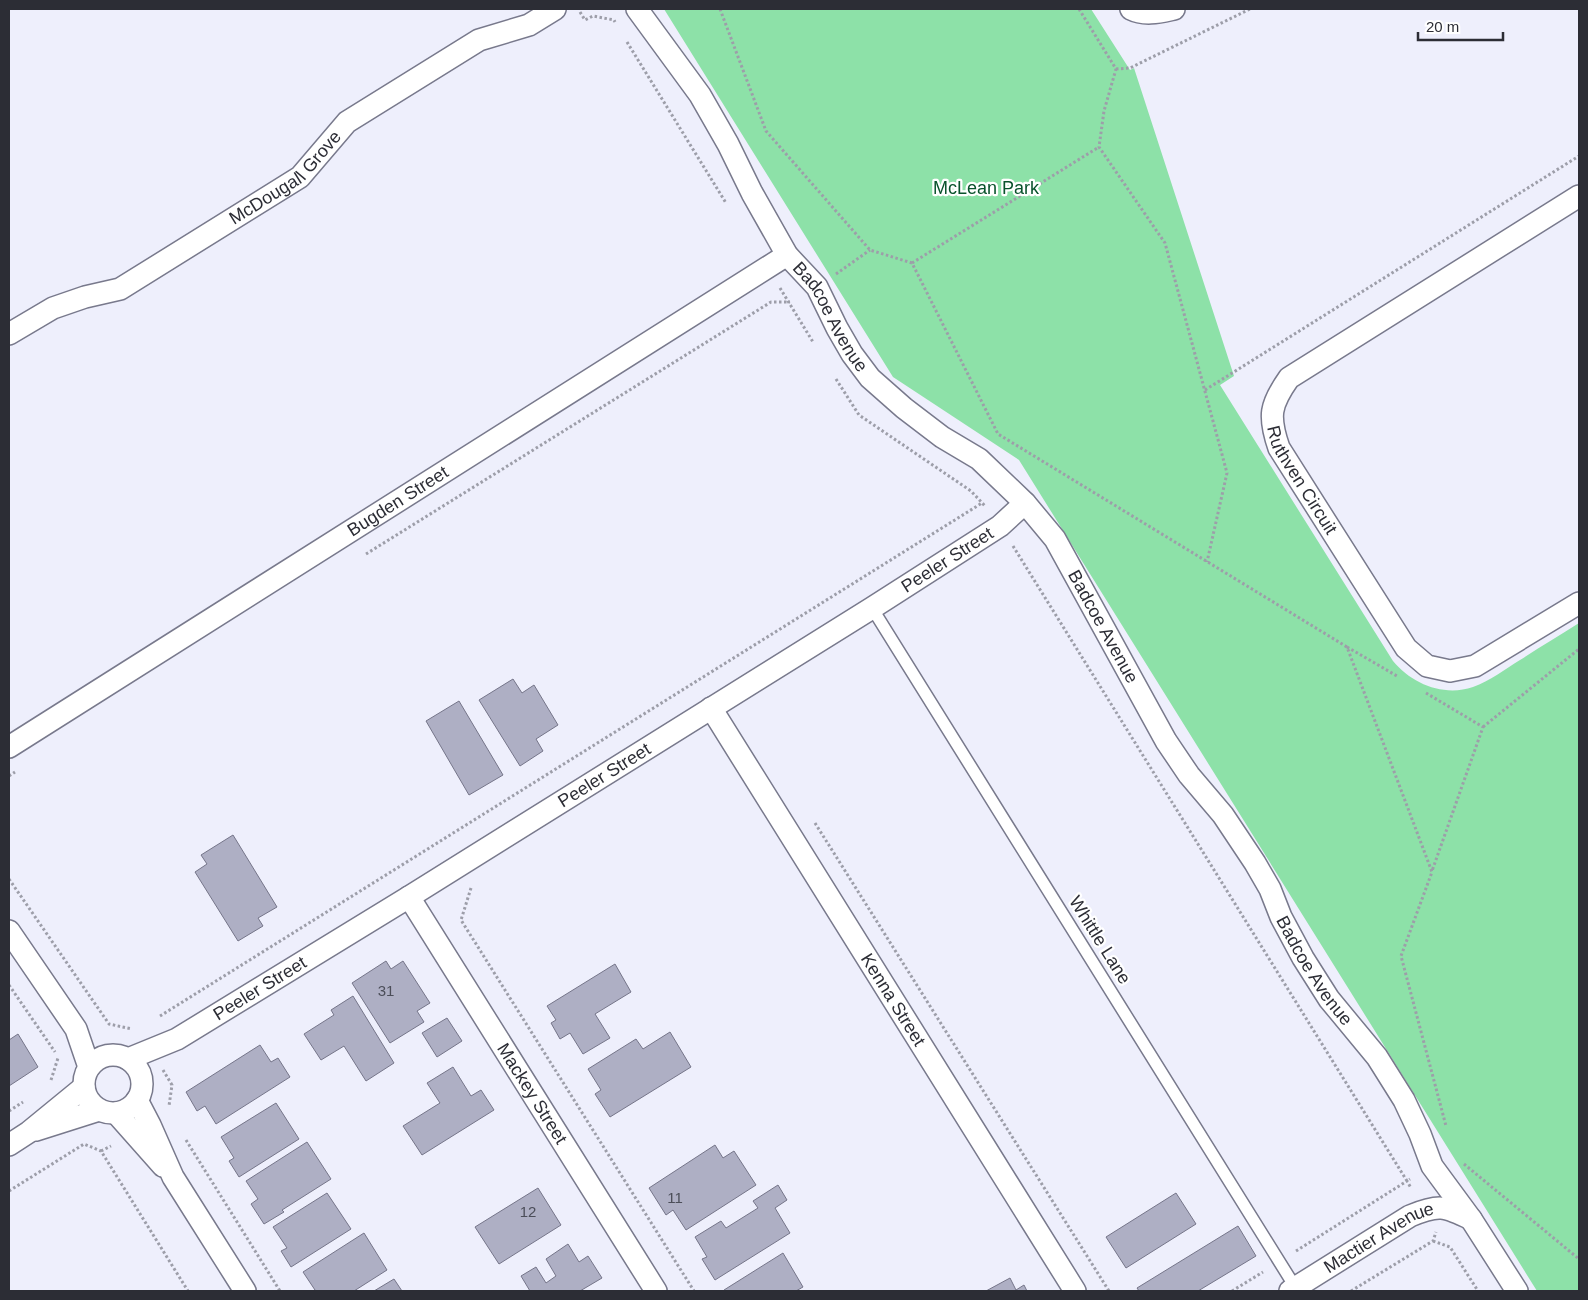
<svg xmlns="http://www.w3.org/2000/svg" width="1588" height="1300" font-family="Helvetica,sans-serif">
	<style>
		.green { fill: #8de1a8 }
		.building { fill: #aeafc4; stroke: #757589 }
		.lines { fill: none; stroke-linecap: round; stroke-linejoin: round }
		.service-casing { stroke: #78798c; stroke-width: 14 }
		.minor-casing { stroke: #78798c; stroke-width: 24 }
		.path { stroke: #9d9ea9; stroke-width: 3; stroke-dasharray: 2.5 2.5; stroke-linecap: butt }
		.service { stroke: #fff; stroke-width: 11 }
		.minor { stroke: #fff; stroke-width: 21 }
		.labels { text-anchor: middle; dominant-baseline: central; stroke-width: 4.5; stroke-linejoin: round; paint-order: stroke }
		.number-label { font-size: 15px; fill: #4c4e59 }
		.street-label { font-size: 18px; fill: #2c2d35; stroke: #fff }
		.park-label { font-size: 18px; fill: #09532c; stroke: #fff }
	</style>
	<rect width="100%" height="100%" fill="#eeeffc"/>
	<path class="green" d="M664,9H1091L1130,70L1134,68L1234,376L1220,385L1393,661C1412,684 1444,697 1473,687C1490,681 1505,669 1520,660C1540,647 1560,635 1579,623V1291H1537L1019,460L893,377Z"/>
	<path class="building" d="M513,679L522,693L534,685L558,725L536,739L543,751L520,766L479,700Z
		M459,701L503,775L469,795L426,721Z
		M233,835L277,907L258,918L263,926L238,941L195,872L207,864L201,855Z
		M386,961L391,969L403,961L430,1003L417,1011L424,1022L390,1043L352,983Z
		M615,964L631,992L595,1014L610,1038L583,1054L570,1033L560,1039L551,1023L556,1020L547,1006Z
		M353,996L394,1063L366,1081L344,1046L321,1060L304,1034L334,1015L331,1010Z
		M447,1018L462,1041L437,1057L422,1033Z
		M670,1032L691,1067L610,1117L595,1094L601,1090L588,1069L636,1039L643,1049Z
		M18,1034L38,1067L9,1086V1040Z
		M260,1045L271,1062L278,1058L290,1077L216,1124L205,1106L197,1111L186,1092Z
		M453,1067L471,1096L481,1090L494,1110L422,1155L403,1126L440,1103L427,1083Z
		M276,1103L299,1139L239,1177L229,1161L234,1158L221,1137Z
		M307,1142L331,1179L282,1210L284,1212L264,1224L251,1204L258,1199L246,1181Z
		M715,1145L723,1158L734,1151L756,1185L686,1230L673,1210L666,1215L649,1188Z
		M778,1185L787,1200L775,1208L790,1233L715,1280L702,1259L707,1257L695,1237L721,1221L726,1228L758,1208L753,1201Z
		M538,1188L561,1225L499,1264L475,1227Z
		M327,1193L351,1229L291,1267L281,1251L287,1248L273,1227Z
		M1176,1193L1196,1224L1126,1268L1106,1237Z
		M1238,1226L1256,1256L1198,1291H1139L1137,1288Z
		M364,1233L387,1270L354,1291H313L315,1290L303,1272Z
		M568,1244L579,1262L588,1256L602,1278L580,1291H530L521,1276L536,1267L546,1283L556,1276L546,1259Z
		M783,1253L803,1287L796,1291H725L724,1290Z
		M1010,1278L1016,1290L1024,1285L1027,1291H986Z
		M394,1279L402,1291H374Z"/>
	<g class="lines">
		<g class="service-casing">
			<path id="service" d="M872,608L1297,1290"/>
		</g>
		<g class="minor-casing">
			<g id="minor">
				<path id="s1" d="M637,9L700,95L728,144L752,193L787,255L817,287L837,328L852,354L870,378L904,408L942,437L979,459L1025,503L1055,539L1166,741L1189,775L1223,815L1255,863L1270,889L1281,917L1303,958L1329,999L1377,1057L1404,1100L1420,1134L1432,1166L1471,1219L1517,1291"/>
				<path d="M1131,9C1145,16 1160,12 1174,9"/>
				<path id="s2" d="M1579,196L1289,378C1270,405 1268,416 1279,448L1406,648L1427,666L1450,671L1475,666L1579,603"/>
				<path id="s3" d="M9,334L53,308L85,297L120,289L300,177L347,122L479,40L529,25L555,9"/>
				<path id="s4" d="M711,708L1075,1291"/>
				<path id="s5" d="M9,747L787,255"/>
				<path id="s6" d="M409,897L656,1291"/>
				<path d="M9,931L76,1029L89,1067"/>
				<circle cx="113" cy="1084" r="29"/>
				<path id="s7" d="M128,1059L177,1039L409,897L872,608L1000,526L1025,503"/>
				<path d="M137,1100L150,1125L173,1177L245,1291"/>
				<path d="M116,1113L163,1166"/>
				<path d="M36,1130L99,1110"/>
				<path d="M9,1145L29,1132L84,1087"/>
				<path id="s8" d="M1290,1291L1410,1216C1439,1204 1444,1206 1471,1219"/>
			</g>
		</g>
		<path class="path" d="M720,9L766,131L870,250L912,263L998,434L1347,647L1432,872L1401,956L1446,1126
			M1079,9L1116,69L1104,111L1099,147L1165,243L1227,473L1207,562
			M580,12L585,20L593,16L614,20L615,22
			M627,42L726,203
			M1116,69L1130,68L1250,9
			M912,263L1099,147
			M836,274L870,250
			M780,288L813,342
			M836,379L859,415L971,491L985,506
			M1205,390L1579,156
			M1013,546L1407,1181L1410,1179
			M366,554L771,302H790
			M1347,647L1397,676
			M1426,693L1483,727L1432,871
			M1483,727L1579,649
			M9,776L15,772
			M815,823L1109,1291
			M9,879L109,1024L132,1029
			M471,888L461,920L694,1291
			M9,985L55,1052
			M160,1016L982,503
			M163,1070L172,1085L169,1106
			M51,1080L58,1058
			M9,1111L23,1102
			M186,1140L280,1291
			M101,1151L111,1146
			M1464,1164L1579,1259
			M9,1191L84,1144L101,1151L188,1291
			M1433,1241L1450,1247L1478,1291
			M1296,1251L1407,1181L1411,1188
			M1232,1291L1263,1272
			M1351,1291L1433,1241L1436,1232"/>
		<use href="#service" class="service"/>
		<use href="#minor" class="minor"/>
	</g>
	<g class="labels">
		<g class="number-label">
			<text x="386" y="990">31</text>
			<text x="675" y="1197">11</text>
			<text x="528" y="1211">12</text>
		</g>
		<g class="street-label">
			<text stroke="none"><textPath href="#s3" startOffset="321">McDougall Grove</textPath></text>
			<text stroke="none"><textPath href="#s1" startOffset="365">Badcoe Avenue</textPath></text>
			<text stroke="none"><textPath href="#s2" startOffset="456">Ruthven Circuit</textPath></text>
			<text stroke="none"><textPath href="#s5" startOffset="460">Bugden Street</textPath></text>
			<text stroke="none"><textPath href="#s7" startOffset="960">Peeler Street</textPath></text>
			<text stroke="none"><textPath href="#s1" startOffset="785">Badcoe Avenue</textPath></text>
			<text stroke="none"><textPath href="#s7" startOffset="555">Peeler Street</textPath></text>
			<text transform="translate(1100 940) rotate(58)">Whittle Lane</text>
			<text stroke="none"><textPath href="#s1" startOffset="1190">Badcoe Avenue</textPath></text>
			<text stroke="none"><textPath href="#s7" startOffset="150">Peeler Street</textPath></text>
			<text stroke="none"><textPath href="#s4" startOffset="344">Kenna Street</textPath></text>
			<text stroke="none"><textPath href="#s6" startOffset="232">Mackey Street</textPath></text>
			<text stroke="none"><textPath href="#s8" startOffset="104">Mactier Avenue</textPath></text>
		</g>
		<g class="park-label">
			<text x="986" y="188">McLean Park</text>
		</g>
	</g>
	<rect width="1588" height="1300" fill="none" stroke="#2c2d35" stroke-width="20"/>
	<path d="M1418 32v8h85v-8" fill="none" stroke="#2c2d35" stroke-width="2.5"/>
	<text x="1426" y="32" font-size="15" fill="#2c2d35" stroke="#ffffff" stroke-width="4" paint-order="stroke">20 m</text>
</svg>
